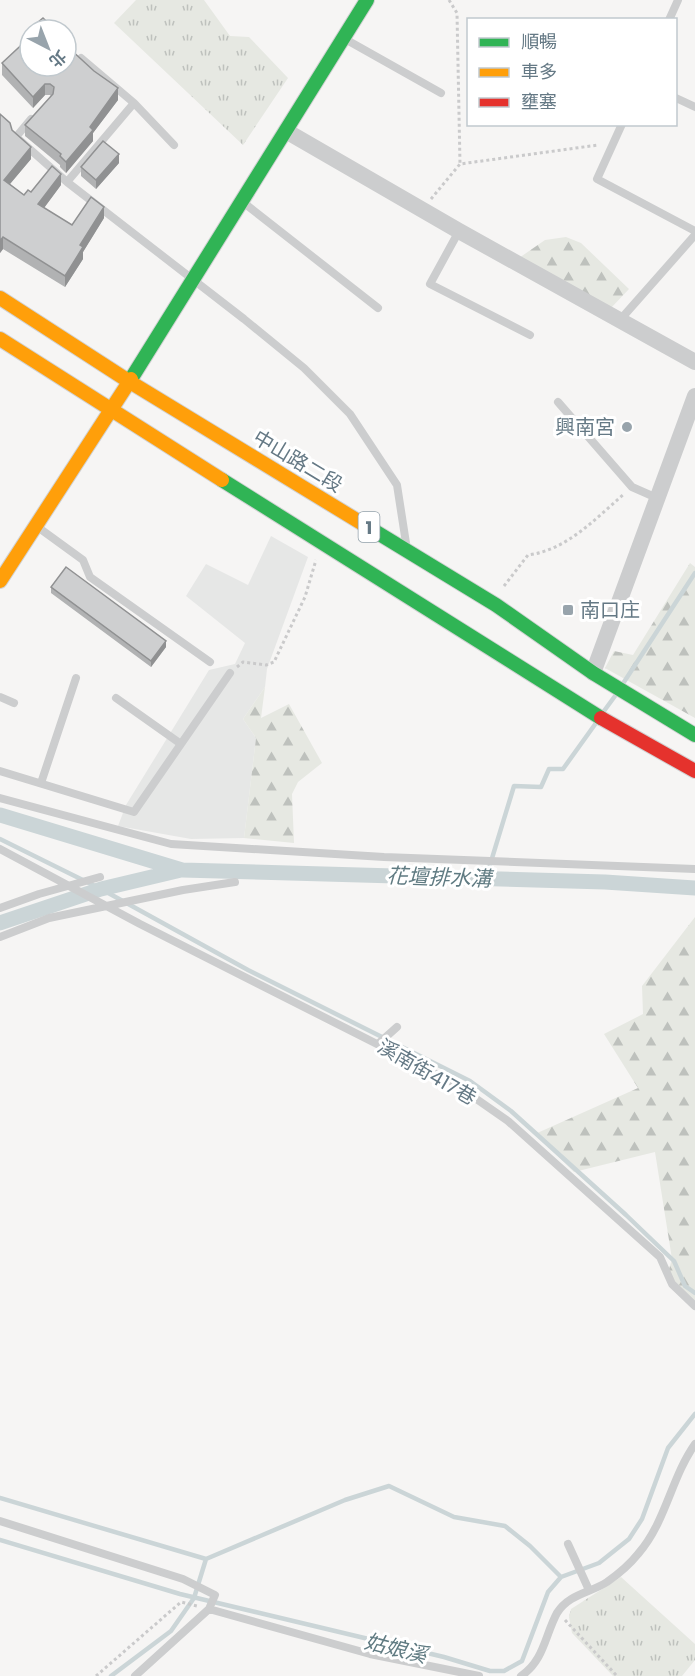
<svg xmlns="http://www.w3.org/2000/svg" width="695" height="1676" font-family="Poppins,'Noto Sans TC',sans-serif">
	<style>
		.built { fill: #e6e7e6 }
		.grass { fill: url(#grass-tufts) }
		.forest { fill: url(#forest-firs) }
		.lines { fill: none; stroke-linecap: round; stroke-linejoin: round }
		.stream { stroke: #cbd5d7; stroke-width: 4.5 }
		.canal { stroke: #cbd5d7; stroke-width: 15 }
		.fast-casing { stroke: #d1d2d3; stroke-width: 16 }
		.slow-casing { stroke: #d1d2d3; stroke-width: 16 }
		.jam-casing { stroke: #d1d2d3; stroke-width: 16 }
		.path { stroke: #cacacb; stroke-width: 3; stroke-dasharray: 3 3; stroke-linecap: butt }
		.lane { stroke: #cccdce; stroke-width: 8 }
		.street { stroke: #cccdce; stroke-width: 16 }
		.fast { stroke: #30b455; stroke-width: 14 }
		.slow { stroke: #ff9f0a; stroke-width: 14 }
		.jam { stroke: #e5322d; stroke-width: 14 }
		.wall { fill: #b1b2b3 }
		.shaded-wall { fill: #909192 }
		.building { fill: #cecfd0; stroke: #909192; stroke-width: 1.5 }
		.poi-dot { fill: #98a4ac; stroke: #fff; stroke-width: 2 }
		.labels { text-anchor: middle; dominant-baseline: central; stroke-width: 6; stroke-linejoin: round; paint-order: stroke }
		.shield { fill: #fff; stroke: #93a1aa; stroke-width: 1.5 }
		.shield-label { font-size: 18px; font-weight: bold; fill: #657985 }
		.poi-label { font-size: 20px; fill: #657985; stroke: #fff; text-anchor: end }
		.street-label { font-size: 20px; fill: #657985; stroke: #fff }
		.water-label { font-size: 21px; font-style: italic; fill: #607b82; stroke: #fff }
	</style>
	<defs>
		<pattern id="grass-tufts" width="24" height="20" patternUnits="userSpaceOnUse" patternTransform="scale(1.5)"><rect width="24" height="20" fill="#e6e8e2"/><path d="M3 7l-1-3M5 7V3M7 7l1-3M15 17l-1-3M17 17v-4M19 17l1-3" fill="none" stroke="#bec1bd"/></pattern>
		<pattern id="forest-firs" width="22" height="20" patternUnits="userSpaceOnUse" patternTransform="scale(1.5)"><rect width="22" height="20" fill="#e6e8e2"/><path d="M5 1l3.5 6h-7zM16 11l3.5 6h-7z" fill="#bec1bd"/></pattern>
	</defs>
	<rect width="100%" height="100%" fill="#f6f5f4"/>
	<path class="built" d="M271,536L308,557L267,669L265,687L243,719L256,738L244,838L191,839L118,826L126,805L209,670L235,664L245,643L186,596L206,564L248,585Z"/>
	<path class="grass" d="M136,0H204L230,36L249,37L288,78L243,145L114,23Z
		M621,1577L695,1644V1660L682,1676H613L572,1633L569,1617L571,1609Z"/>
	<path class="forest" d="M566,237L581,243L629,289L611,308L519,258L545,240Z
		M690,563L695,567V718L605,668L614,651L633,655Z
		M265,687L261,718L289,704L322,763L298,782L292,794L294,843L244,838L256,738L243,719Z
		M695,917V1303L667,1276L672,1259L655,1152L574,1172L535,1134L638,1088L604,1034L643,1014L642,986Z"/>
	<g class="lines">
		<path class="stream" d="M624,682L695,573
			M604,711L615,696
			M0,839L101,889L248,970L470,1081L511,1111L626,1215L674,1261L685,1286L695,1293
			M486,878L514,786L541,787L549,769H563L596,723
			M0,1498L206,1559L345,1500L389,1486L454,1517L505,1526L530,1546L561,1577
			M0,1540L180,1594L444,1657L490,1671H504L522,1661L548,1592L561,1577L599,1563L629,1539L642,1519L668,1448L695,1414
			M111,1676L171,1631L194,1598L206,1559"/>
		<path class="canal" d="M0,815L182,870L605,882L695,888
			M0,923L101,889L181,870"/>
		<g class="fast-casing">
			<path id="fast" d="M131,379L367,0
				M222,480L601,718
				M363,524L496,605L593,673L695,735"/>
		</g>
		<g class="slow-casing">
			<path id="slow" d="M0,298L130,382L363,524
				M0,339L222,480
				M0,581L131,379"/>
		</g>
		<g class="jam-casing">
			<path id="jam" d="M601,718L695,771"/>
		</g>
		<path class="path" d="M449,0L457,13L460,164
			M431,199L460,164L598,145
			M504,586L528,555C567,550 595,519 624,494
			M237,667L243,662L266,665L274,662L305,597L316,560
			M565,1620L617,1676
			M96,1676L181,1602L197,1606"/>
		<path class="lane" d="M669,20L678,0
			M345,39L441,93
			M81,58L134,103L174,145
			M676,98L695,107
			M31,119L16,137L67,182L244,319L304,368L350,414L397,485L406,543
			M622,124L597,179L695,231
			M67,182L134,103
			M244,203L378,308
			M459,231L430,284L530,335
			M620,320L695,235
			M558,402L632,487L657,498
			M39,528L83,560L90,577L210,662
			M0,697L14,703
			M116,698L181,744
			M0,771L134,812L230,673
			M41,783L76,678
			M0,798L171,844L384,857L695,869
			M0,849L140,924L452,1082L508,1121L660,1257L672,1284L695,1306
			M0,908L39,894L100,877
			M0,937L49,918L183,890L235,882
			M378,1044L397,1027
			M0,1521L183,1579L215,1595L209,1609L135,1676
			M568,1544L589,1590
			M209,1609L370,1654L479,1676
			M521,1676C544,1661 545,1635 557,1613C569,1594 590,1593 607,1582C617,1575 630,1564 638,1554C666,1522 671,1478 695,1444"/>
		<path class="street" d="M286,131L459,231L695,362
			M593,673L695,396"/>
		<use href="#fast" class="fast"/>
		<use href="#slow" class="slow"/>
		<use href="#jam" class="jam"/>
	</g>
	<path class="wall" d="M72,51L118,100L93,133V141L66,173L60,167V165L25,136V125L51,96L50,95H45L33,108L2,75V63Z
		M12,130L31,159L10,184L24,195L61,185L44,208L72,225L104,218L83,252V259L65,287L3,249L0,253Z
		M119,163L96,189L81,176V167Z
		M51,587L166,647L151,667L51,593Z"/>
	<path class="shaded-wall" d="M45,84V95L33,108V97Z
		M118,88V100L93,133V141L66,173V162L90,127Z
		M31,147V159L4,191V180Z
		M119,154V163L96,189V180Z
		M61,174V185L38,216V204Z
		M104,207V218L83,252V259L65,287V276L80,245Z
		M3,237V249L0,253V241Z
		M166,641V647L151,667V661Z"/>
	<path class="building" d="M43,18L56,30H33L31,28Z
		M30,37V66H66V39L72,45L69,48L94,71L118,88L90,127L93,130L66,162L60,156L61,154L25,125L53,94L54,87L50,84H45L33,97L2,63Z
		M0,114L10,123L12,130L31,147L4,180L24,195L28,190L31,192L52,166L61,174L38,204L72,225L91,197L104,207L80,245L83,247L65,276L3,237L0,241Z
		M103,141L119,154L96,180L81,167Z
		M66,567L166,641L151,661L51,587Z"/>
	<g class="poi-dot">
		<circle cx="627" cy="427" r="6"/>
		<rect x="562" y="604" width="12" height="12" rx="3"/>
	</g>
	<g class="labels">
		<rect class="shield" x="358.5" y="512" width="21" height="30" rx="4.5"/>
		<g class="shield-label">
			<text x="369" y="527">1</text>
		</g>
		<g class="poi-label">
			<text x="615" y="427">興南宮</text>
			<text x="580" y="610" text-anchor="start">南口庄</text>
		</g>
		<g class="street-label">
			<text transform="translate(298 461) rotate(31)">中山路二段</text>
			<text transform="translate(427 1072) rotate(30)">溪南街417巷</text>
		</g>
		<g class="water-label">
			<text transform="translate(439 877) rotate(2)">花壇排水溝</text>
			<text transform="translate(396 1648) rotate(14)">姑娘溪</text>
		</g>
	</g>
	<rect x="467" y="18" width="210" height="108" fill="#ffffff" stroke="#c1c9ce" stroke-width="1.5"/>
	<rect x="479" y="38" width="30" height="9" fill="#30b455" stroke="#c1c9ce" stroke-width="1.5"/>
	<text x="521" y="48" font-size="18" fill="#657985">順暢</text>
	<rect x="479" y="68" width="30" height="9" fill="#ff9f0a" stroke="#c1c9ce" stroke-width="1.5"/>
	<text x="521" y="78" font-size="18" fill="#657985">車多</text>
	<rect x="479" y="98" width="30" height="9" fill="#e5322d" stroke="#c1c9ce" stroke-width="1.5"/>
	<text x="521" y="108" font-size="18" fill="#657985">壅塞</text>
	<g transform="translate(48 48) rotate(138)"><circle r="28" fill="#ffffff" stroke="#c1c9ce" stroke-width="1.5"/>
	<path d="M0-4.5L10 22L0 15L-10 22Z" fill="#98a4ac"/>
	<text y="-9" font-size="16" font-weight="bold" text-anchor="middle" fill="#657985">北</text>
	</g>
</svg>
